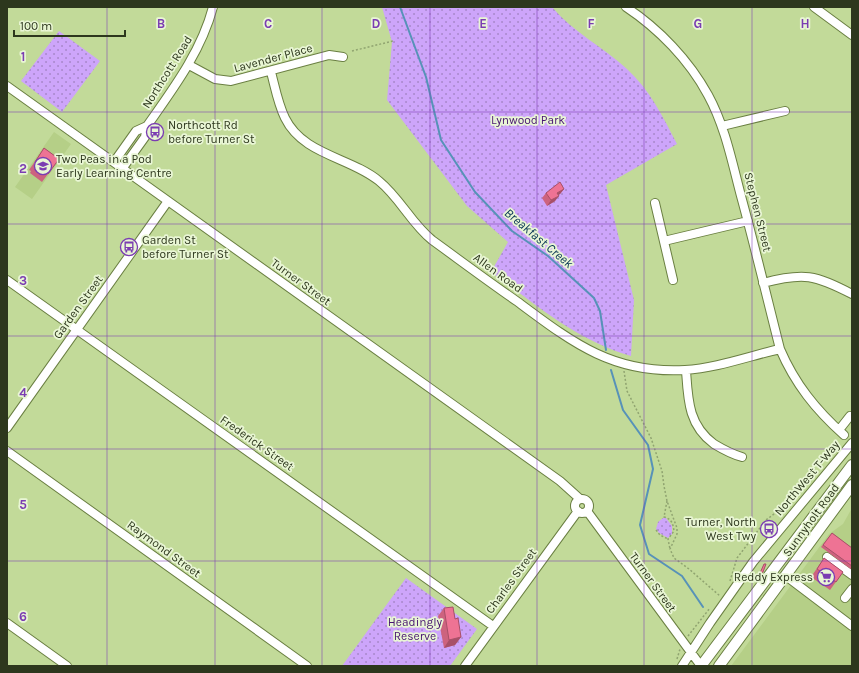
<svg xmlns="http://www.w3.org/2000/svg" width="859" height="673" font-family="Karla,sans-serif">
	<style>
		.built { fill: #b5cf87 }
		.park { fill: url(#park-dots) }
		.lines { fill: none; stroke-linecap: round; stroke-linejoin: round }
		.stream { stroke: #5792b8; stroke-width: 2 }
		.minor-casing { stroke: #6a7f42; stroke-width: 10 }
		.major-casing { stroke: #6a7f42; stroke-width: 12 }
		.path { stroke: #90a470; stroke-width: 1.5; stroke-dasharray: 2 2; stroke-linecap: butt }
		.minor { stroke: #fff; stroke-width: 8 }
		.major { stroke: #fff; stroke-width: 10 }
		.wall { fill: #cd637f }
		.shaded-wall { fill: #a75068 }
		.building { fill: #ee7394; stroke: #a75068 }
		.grid { fill: none; stroke: #7b3db2; stroke-width: 1; stroke-opacity: 0.55 }
		.labels { text-anchor: middle; dominant-baseline: central; stroke-width: 3.5; stroke-linejoin: round; paint-order: stroke }
		.street-label { font-size: 12px; fill: #2d371d; stroke: #e9f6d5 }
		.park-label { font-size: 12px; fill: #471370; stroke: #e9f6d5 }
		.poi-label { font-size: 12px; fill: #2d371d; stroke: #e9f6d5; text-anchor: start }
		.water-label { font-size: 13px; font-style: italic; fill: #063454; stroke: #e9f6d5 }
		.grid-label { font-size: 13px; text-anchor: middle; font-weight: bold; fill: #7b3db2; stroke: #e9f6d5; stroke-width: 3.5; stroke-linejoin: round; paint-order: stroke }
	</style>
	<defs>
		<pattern id="park-dots" width="8" height="8" patternUnits="userSpaceOnUse"><rect width="8" height="8" fill="#cda5fa"/><path d="M2 2h.1M6 6h.1" fill="none" stroke="#a787ca" stroke-width="1.8" stroke-linecap="round"/></pattern>
	</defs>
	<rect width="100%" height="100%" fill="#c2da99"/>
	<path class="built" d="M54,132L71,144L32,199L15,187Z
		M852,508V666H731L829,534L843,524Z"/>
	<path class="park" d="M382,7H552C573,32 603,47 627,69C650,90 663,117 677,144L606,185L634,300L631,356C576,340 537,305 491,272L508,242L467,206L387,100L392,42Z
		M59,31L100,61L62,112L21,81Z
		M663,518H666L672,526V534L668,538L659,533L656,529L658,522Z
		M406,578L477,629L450,666H342Z"/>
	<g class="lines">
		<path class="stream" d="M400,7L426,77L441,140L475,192L512,231L548,256L594,298L600,311L606,350
			M611,370L623,410L648,445L653,469L640,525L649,554L682,576L703,607"/>
		<g class="minor-casing">
			<path id="minor" d="M626,7C659,29 689,60 708,95C725,126 732,162 741,196C755,247 767,298 780,349C795,384 816,410 844,435
				M814,7L852,35
				M189,65L215,79L231,81L329,55L343,57
				M271,72C275,87 278,104 285,118C303,155 350,157 379,181C400,198 411,223 432,240C461,261 489,282 518,302C573,343 613,374 685,370C717,368 749,356 780,349
				M7,86L560,481L580,499
				M722,126L785,111
				M114,162L136,131L147,126
				M122,169L145,137L147,126C173,89 201,52 213,7
				M655,203L673,280
				M664,241L748,221
				M7,280L493,626
				M763,283C804,272 815,275 852,294
				M686,370C688,399 688,425 714,444C724,450 731,454 742,457
				M7,428L168,201
				M839,430L850,416
				M7,451L307,666
				M575 506a7 7 0 1 1 14 0a7 7 0 1 1-14 0Z
				M587,511L701,666
				M827,557L852,575
				M786,576L852,626
				M845,598L852,589
				M7,623L67,666
				M465,666L578,511
				M682,666L710,623L753,562L852,443"/>
		</g>
		<g class="major-casing">
			<path id="major" d="M701,666L852,465
				M719,666L852,485"/>
		</g>
		<path class="path" d="M352,51L393,41
			M624,371L627,391L651,438L662,471L664,486L667,501L677,528V534L670,549L674,558L689,569L720,596
			M667,501L664,517C672,519 673,524 674,531L668,539L670,549
			M656,530L660,535L668,539
			M730,581L737,558L766,520L778,511L790,505
			M688,636L710,608
			M677,659L680,649"/>
		<use href="#minor" class="minor"/>
		<use href="#major" class="major"/>
	</g>
	<path class="wall" d="M44,148L59,159L42,182L30,173L31,171L29,170Z
		M564,189L560,194L558,195L555,201L547,206L542,198L546,193Z
		M832,533L852,548V570L821,547Z
		M824,558L843,572L830,590L811,577Z
		M444,608L455,619L461,637L455,645L444,648L438,616Z"/>
	<path class="shaded-wall" d="M564,189L560,194L553,198L557,193Z
		M559,196L555,201L547,206L551,200Z
		M763,572L761,575H758L760,573Z
		M461,637L455,645L444,648L449,640Z"/>
	<path class="building" d="M44,148L59,159L48,174L35,165L37,163L35,162Z
		M560,182L564,189L557,193L559,196L551,200L546,193Z
		M832,533L852,548V566L823,545Z
		M824,558L843,572L836,582L817,569Z
		M764,564H766L763,572L760,573Z
		M453,607L455,619L458,618L461,637L449,640L444,608Z"/>
	<path class="grid" d="M107,7V666M215,7V666M322,7V666M430,7V666M537,7V666M644,7V666M752,7V666M7,112H852M7,224H852M7,336H852M7,449H852M7,561H852"/>
	<defs>
		<g id="bus-ring" transform="scale(0.9)"><circle r="9.5" fill="#e9f6d5" stroke="#7b3db2" stroke-width="1.5"/><path d="M-5-6H5V4H4V6H2V4H-2V6H-4V4H-5ZM-3.5-4V0h7V-4ZM-3.5 1.2v1.5H-2V1.2ZM2 1.2v1.5H3.5V1.2Z" fill="#7b3db2"/></g>
		<g id="school-ring" transform="scale(0.9)"><circle r="9.5" fill="#e9f6d5" stroke="#7b3db2" stroke-width="1.5"/><path d="M0-5L7-2L0 1L-7-2ZM-4 1L0 2.5L4 1V4Q0 6-4 4Z" fill="#7b3db2"/></g>
		<g id="supermarket-ring" transform="scale(0.9)"><circle r="9.5" fill="#e9f6d5" stroke="#7b3db2" stroke-width="1.5"/><path d="M-6-5.5h2.5l.6 2H6L4.5 2H-2.5L-4.4-4H-6ZM-1.5 3.2a1.3 1.3 0 1 0 .1 0ZM3 3.2a1.3 1.3 0 1 0 .1 0Z" fill="#7b3db2"/></g>
	</defs>
	<g fill-rule="evenodd">
		<use href="#bus-ring" x="155" y="132"/>
		<use href="#school-ring" x="43" y="166"/>
		<use href="#bus-ring" x="129" y="247"/>
		<use href="#bus-ring" x="769" y="529"/>
		<use href="#supermarket-ring" x="826" y="577"/>
	</g>
	<g class="labels">
		<g class="street-label">
			<text transform="translate(273 58) rotate(-15)">Lavender Place</text>
			<text transform="translate(167 72) rotate(-58)">Northcott Road</text>
			<text transform="translate(758 212) rotate(76)">Stephen Street</text>
			<text transform="translate(498 273) rotate(36)">Allen Road</text>
			<text transform="translate(301 282) rotate(36)">Turner Street</text>
			<text transform="translate(78 307) rotate(-54)">Garden Street</text>
			<text transform="translate(257 443) rotate(35)">Frederick Street</text>
			<text transform="translate(807 478) rotate(-50)">NorthWest T-Way</text>
			<text transform="translate(811 520) rotate(-54)">Sunnyholt Road</text>
			<text transform="translate(164 549) rotate(36)">Raymond Street</text>
			<text transform="translate(511 581) rotate(-54)">Charles Street</text>
			<text transform="translate(653 582) rotate(54)">Turner Street</text>
		</g>
		<g class="park-label">
			<text x="528" y="120">Lynwood Park</text>
			<text x="415" y="622">Headingly<tspan x="415" dy="14">Reserve</tspan></text>
		</g>
		<g class="poi-label">
			<text x="168" y="125">Northcott Rd<tspan x="168" dy="14">before Turner St</tspan></text>
			<text x="56" y="159">Two Peas in a Pod<tspan x="56" dy="14">Early Learning Centre</tspan></text>
			<text x="142" y="240">Garden St<tspan x="142" dy="14">before Turner St</tspan></text>
			<text x="756" y="522" text-anchor="end">Turner, North<tspan x="756" dy="14">West Twy</tspan></text>
			<text x="813" y="577" text-anchor="end">Reddy Express</text>
		</g>
		<g class="water-label">
			<text transform="translate(539 238) rotate(40)">Breakfast Creek</text>
		</g>
	</g>
	<g class="grid-label">
		<text x="161" y="28">B</text>
		<text x="268" y="28">C</text>
		<text x="376" y="28">D</text>
		<text x="483" y="28">E</text>
		<text x="591" y="28">F</text>
		<text x="698" y="28">G</text>
		<text x="805" y="28">H</text>
		<text x="23" y="61">1</text>
		<text x="23" y="173">2</text>
		<text x="23" y="285">3</text>
		<text x="23" y="397">4</text>
		<text x="23" y="509">5</text>
		<text x="23" y="621">6</text>
	</g>
	<rect width="859" height="673" fill="none" stroke="#2d371d" stroke-width="16"/>
	<path d="M14 30v6h111v-6" fill="none" stroke="#2d371d" stroke-width="2"/>
	<text x="20" y="30" font-size="12" fill="#2d371d" stroke="#e9f6d5" stroke-width="3" paint-order="stroke">100 m</text>
</svg>
